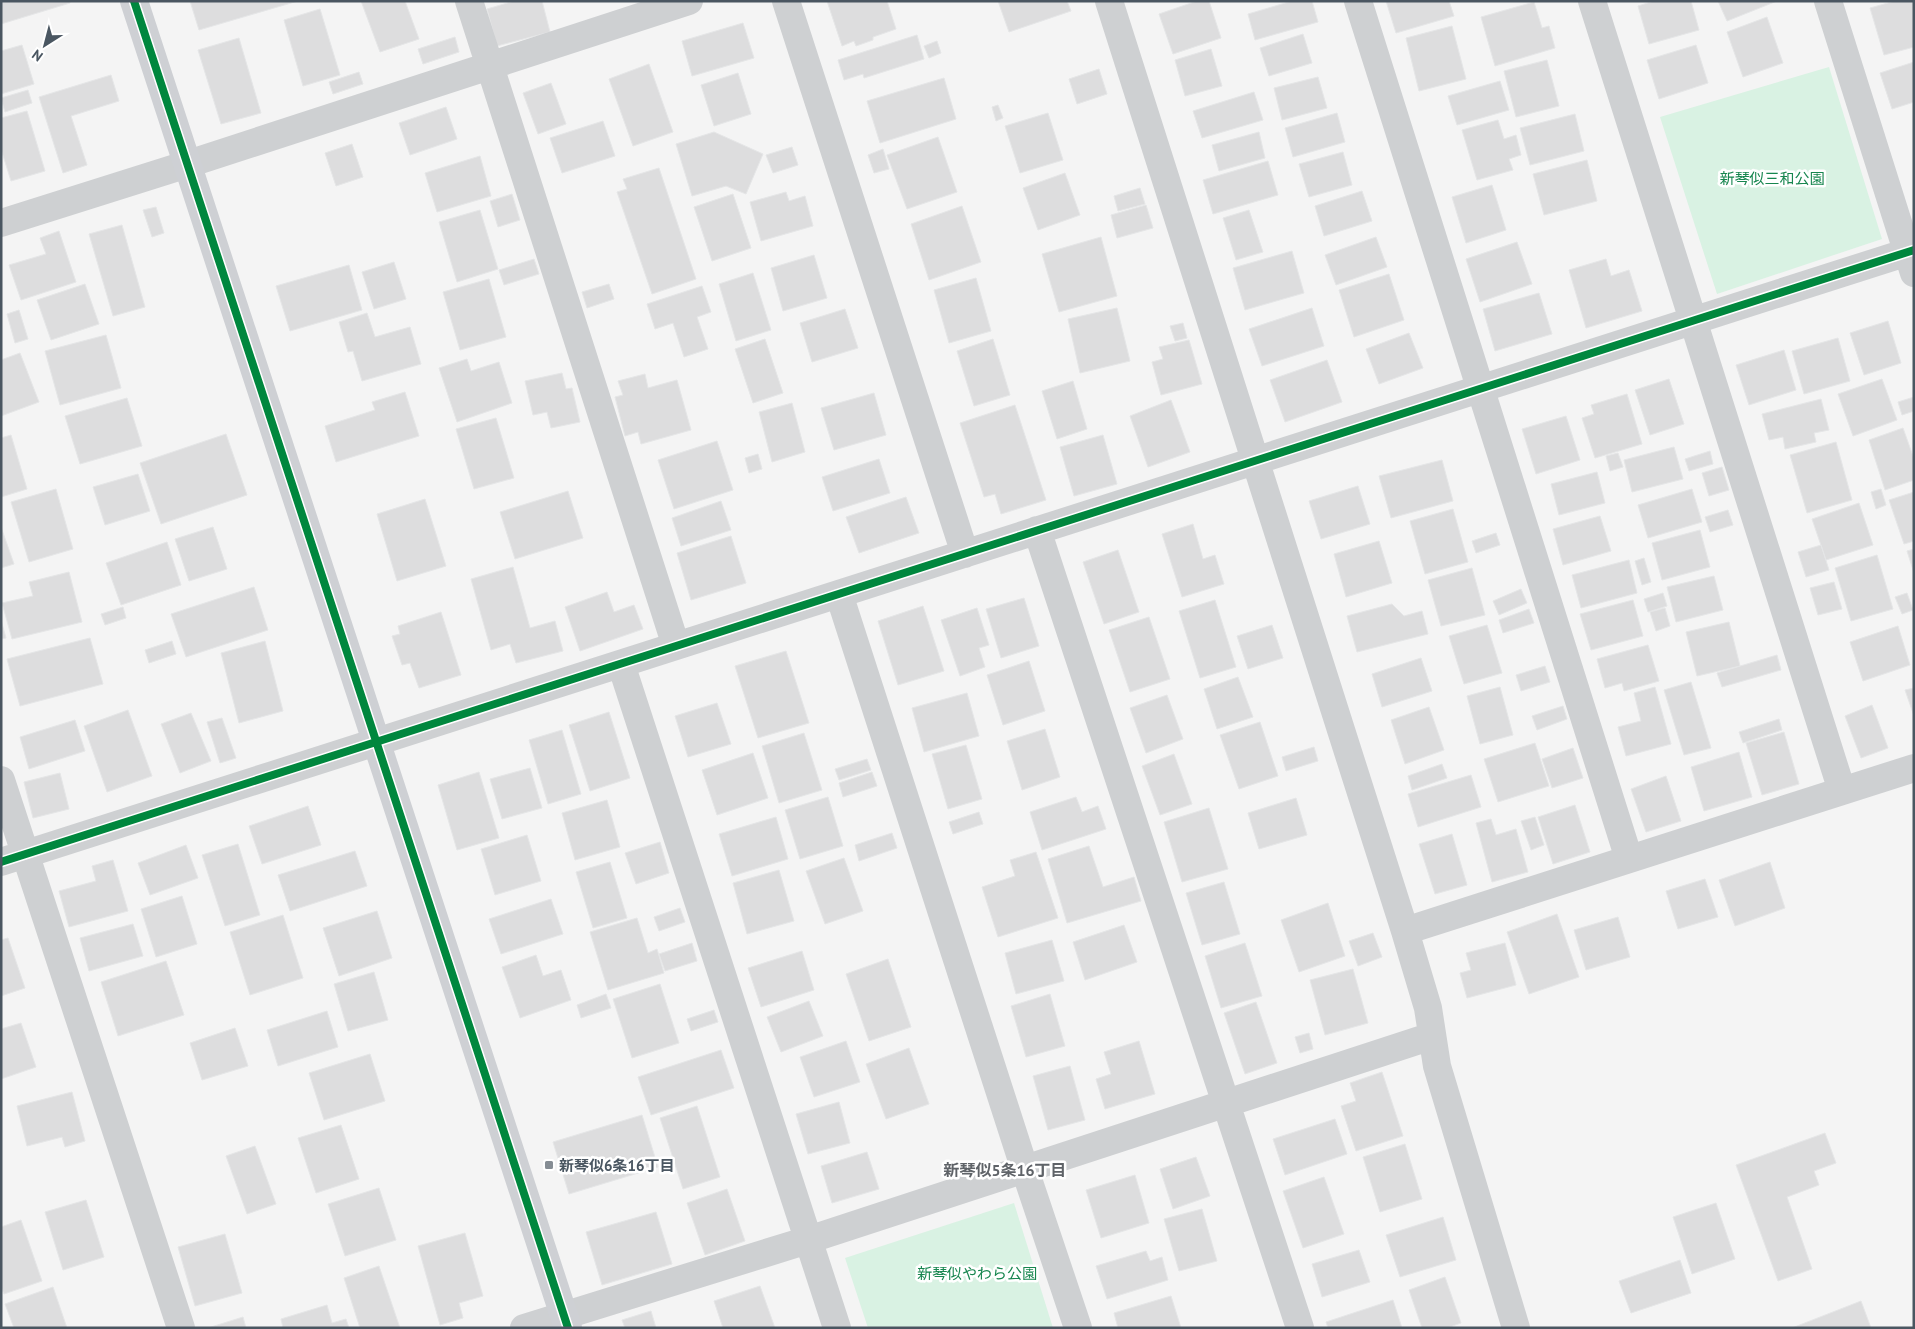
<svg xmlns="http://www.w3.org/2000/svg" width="1915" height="1329" font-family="'PT Sans','Noto Sans JP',sans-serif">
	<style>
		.green { fill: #d9f2e3 }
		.building { fill: #ddddde; stroke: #e5e6e7 }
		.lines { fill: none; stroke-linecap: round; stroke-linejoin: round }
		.street { stroke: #ced0d2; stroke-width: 28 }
		.secondary { stroke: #ced0d4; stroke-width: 28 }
		.cycleway-casing { stroke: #fff; stroke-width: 11 }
		.cycleway { stroke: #00873e; stroke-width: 8 }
		.poi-dot { fill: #868d94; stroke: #fff; stroke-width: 2 }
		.labels { text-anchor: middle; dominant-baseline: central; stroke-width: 5; stroke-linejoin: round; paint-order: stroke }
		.park-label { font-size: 15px; fill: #17864f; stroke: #fff }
		.poi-label { font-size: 15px; font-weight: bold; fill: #4a5661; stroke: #fff; text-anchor: start }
		.neighbourhood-label { font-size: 16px; font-weight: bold; fill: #5f6368; stroke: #fff }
	</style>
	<rect width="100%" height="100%" fill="#f4f4f4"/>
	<path class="green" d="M1829,67L1882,239L1717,294L1660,117Z
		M1014,1203L1053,1328H868L845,1258Z"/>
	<path class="building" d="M1,1H70V3L1,24Z
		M190,1H298L199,30Z
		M361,1H405L419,39L380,52Z
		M514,1H542L550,32L497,46L487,9Z
		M827,1H887L896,29L873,37V40L856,46L854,41L842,46Z
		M998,1H1067L1071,11L1009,32Z
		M1197,1H1209L1221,38L1173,54L1159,14Z
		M1292,1H1312L1318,22L1255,40L1248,14Z
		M1386,1H1449L1454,16L1396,33Z
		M1654,1H1691L1699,30L1649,44L1638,6Z
		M1718,1H1777L1727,21Z
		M1895,1H1914V47L1884,55L1870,8Z
		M1534,2L1542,28L1549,26L1555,48L1495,66L1481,17Z
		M320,9L340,75L303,86L284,20Z
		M1767,17L1783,63L1743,77L1727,32Z
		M743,23L754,58L692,76L682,41Z
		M1452,26L1466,79L1419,91L1406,38Z
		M1303,34L1312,63L1269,76L1260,48Z
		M917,35L924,59L864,78L863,74L844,80L838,60Z
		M455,37L459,52L423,64L418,49Z
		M239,38L261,113L221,124L198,50Z
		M937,41L941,53L929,58L924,46Z
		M22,45L34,84L1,94V51Z
		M1696,45L1708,83L1659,99L1647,60Z
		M1211,49L1222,86L1185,96L1175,60Z
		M1547,60L1559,106L1516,117L1504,71Z
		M1914,62V102L1892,109L1880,73Z
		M649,64L673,132L633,146L609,79Z
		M1099,69L1107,94L1077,104L1069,79Z
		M359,72L363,84L333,94L329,82Z
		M738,73L751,114L714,126L701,85Z
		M111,75L119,101L71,116L87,165L63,173L39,97Z
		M1318,77L1327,108L1282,120L1274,88Z
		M944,78L956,119L880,143L867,101Z
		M1500,81L1509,110L1457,125L1448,96Z
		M551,83L566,124L538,134L523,93Z
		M28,90L32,103L5,112L1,98Z
		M1254,92L1263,120L1202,138L1193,111Z
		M998,105L1003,118L996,121L992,107Z
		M446,107L457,139L410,155L399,123Z
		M27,111L45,171L11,181L1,149V118Z
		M1048,113L1063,160L1020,173L1005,126Z
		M1337,113L1345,142L1293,157L1285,128Z
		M1575,114L1584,151L1530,165L1520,128Z
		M1498,120L1504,139L1516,135L1521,155L1509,159L1513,170L1477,180L1462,130Z
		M603,121L615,156L562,173L550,138Z
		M714,132L763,154L746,194L726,186L692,196L676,144Z
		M1259,132L1265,158L1219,171L1212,145Z
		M938,137L957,192L907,209L887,155Z
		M352,144L363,177L336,186L325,153Z
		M792,147L798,165L773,173L766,155Z
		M883,149L889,169L874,173L868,155Z
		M1343,152L1352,185L1309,197L1299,164Z
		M480,156L491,196L437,212L425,173Z
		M1587,160L1597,201L1544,215L1533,174Z
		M1268,161L1278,195L1213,214L1203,180Z
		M659,168L696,279L652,294L617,192L627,189L623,179Z
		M1065,173L1080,215L1038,230L1023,188Z
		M1492,185L1506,230L1466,243L1452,197Z
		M1140,188L1145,204L1118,211L1114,196Z
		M1362,191L1372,221L1324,236L1315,206Z
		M786,192L789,201L805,196L813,226L761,241L750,202Z
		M512,194L520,220L498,227L490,201Z
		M733,194L751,248L712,261L694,207Z
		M1146,205L1153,228L1117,238L1111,215Z
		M962,206L981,262L929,280L911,224Z
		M156,207L164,233L152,237L143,210Z
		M480,210L498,269L457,282L439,222Z
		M1249,210L1263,252L1236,260L1223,218Z
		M122,225L145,307L113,316L89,234Z
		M59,231L76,282L21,300L9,265L46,254L40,238Z
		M1101,237L1117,296L1059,312L1042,254Z
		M1376,237L1387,267L1336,285L1325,255Z
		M1517,242L1532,284L1480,302L1466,259Z
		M1292,251L1304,293L1245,310L1233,268Z
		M814,255L827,298L783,311L771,268Z
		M534,259L539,274L504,285L499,270Z
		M1606,259L1611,276L1629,270L1642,311L1586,328L1569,270Z
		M394,262L406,299L374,309L362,272Z
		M349,265L362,310L290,331L276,286Z
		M753,273L771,330L736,341L719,284Z
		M1389,274L1404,320L1354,337L1339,290Z
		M976,278L991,331L949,343L934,290Z
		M489,279L506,337L460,350L443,292Z
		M85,284L99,324L51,340L37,300Z
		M609,284L614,299L587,308L582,292Z
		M702,286L711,312L697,317L708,349L684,357L673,323L655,329L647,304Z
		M1539,293L1552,334L1495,351L1483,309Z
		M1117,308L1130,361L1080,373L1068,319Z
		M1312,308L1324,346L1262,366L1249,329Z
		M845,309L858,348L812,362L800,323Z
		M19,310L28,339L15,343L7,314Z
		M367,313L375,337L410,327L421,364L362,381L353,351L348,352L339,322Z
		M1888,321L1901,363L1864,375L1850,333Z
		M1183,323L1187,338L1175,341L1170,326Z
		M1409,333L1423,368L1379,384L1366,349Z
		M106,335L121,388L60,405L45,351Z
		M1838,338L1850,381L1804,394L1792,351Z
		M765,339L783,393L753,403L735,349Z
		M993,339L1010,395L974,406L957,351Z
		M1189,340L1202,384L1161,395L1152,362L1163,359L1159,347Z
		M1784,350L1796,390L1749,405L1736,365Z
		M20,353L39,402L1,416V360Z
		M467,359L471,371L499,362L512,403L457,422L439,368Z
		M1327,360L1342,402L1285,422L1270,380Z
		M562,373L566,389L572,388L580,422L551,428L547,412L533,415L525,381Z
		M645,374L648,388L677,380L691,430L641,444L638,432L625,436L615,397L623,395L618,381Z
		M1669,379L1684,424L1650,435L1635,390Z
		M1882,379L1897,420L1853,436L1838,394Z
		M1073,381L1087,429L1057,439L1042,391Z
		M405,392L419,436L336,462L325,426L375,410L372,402Z
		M874,393L886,435L834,450L821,408Z
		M1627,394L1642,444L1595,458L1582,418L1594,414L1591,405Z
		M1914,397V411L1902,415L1898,402Z
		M127,398L142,446L80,464L65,416Z
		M1821,399L1829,430L1814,433L1816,442L1785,449L1783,437L1769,440L1762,414Z
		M1171,400L1190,452L1148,467L1130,416Z
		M792,403L805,452L772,462L759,412Z
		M1015,405L1046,500L1001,514L995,494L984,497L960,423Z
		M1566,416L1580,460L1536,474L1522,429Z
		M496,418L514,478L474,489L456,429Z
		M1903,428L1914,459V480L1885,490L1869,440Z
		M226,434L247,495L161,524L140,463Z
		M11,435L27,489L1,497V438Z
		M1103,435L1117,484L1074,496L1060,447Z
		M717,441L733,490L674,509L658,460Z
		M1836,442L1852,500L1807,513L1790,455Z
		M1674,447L1683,479L1632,492L1624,460Z
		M1710,451L1713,464L1689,471L1685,459Z
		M1618,453L1623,467L1610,471L1606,456Z
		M758,454L762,469L749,473L745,458Z
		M879,459L890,493L833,511L822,477Z
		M1442,460L1453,501L1391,518L1379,476Z
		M1722,467L1729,490L1709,496L1702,473Z
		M1597,472L1605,503L1559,515L1551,484Z
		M138,474L150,511L105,525L93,487Z
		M1358,486L1370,524L1321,539L1309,501Z
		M56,489L73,549L29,562L11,502Z
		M1692,489L1702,522L1648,538L1638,505Z
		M1881,489L1886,505L1876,509L1871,492Z
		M568,491L583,538L515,559L500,512Z
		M1914,492V541L1904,544L1889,500Z
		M906,497L919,533L859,553L846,517Z
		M425,499L446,566L397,581L377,514Z
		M721,501L731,530L681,546L672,518Z
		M1859,503L1873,545L1826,560L1812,519Z
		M1453,509L1468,562L1425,574L1410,521Z
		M1728,510L1733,525L1710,532L1705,517Z
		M1600,516L1611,551L1563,565L1553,529Z
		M1193,524L1203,559L1215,555L1224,584L1182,597L1162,534Z
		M1,527L14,564L1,568Z
		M213,527L227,569L189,581L175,539Z
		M1700,530L1710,567L1662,580L1652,543Z
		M1496,533L1500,545L1476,553L1472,541Z
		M731,536L746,583L691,600L677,553Z
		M1379,541L1392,583L1346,597L1334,554Z
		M167,542L181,585L121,605L106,563Z
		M1821,545L1829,570L1806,577L1798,552Z
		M1914,549V573L1907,551Z
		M1118,550L1139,612L1104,624L1083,562Z
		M1877,555L1893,609L1851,621L1835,568Z
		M1644,558L1651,582L1642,585L1635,561Z
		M1629,560L1637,593L1581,608L1572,575Z
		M513,567L530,628L555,621L563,651L516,663L510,644L491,650L471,579Z
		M1472,568L1485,615L1441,626L1428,580Z
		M69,572L82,622L12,639L2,603L33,596L29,582Z
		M1714,576L1723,610L1676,622L1667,587Z
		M1834,582L1842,609L1818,615L1810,588Z
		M254,587L268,630L186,657L171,614Z
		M1521,589L1527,603L1499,615L1493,601Z
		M607,592L614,612L634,605L643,629L580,651L565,607Z
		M1663,593L1667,606L1648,612L1644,599Z
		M1907,593L1913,610L1902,614L1895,597Z
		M1024,598L1039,646L1001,658L986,609Z
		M1215,600L1236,667L1200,678L1179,611Z
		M1633,600L1643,636L1591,650L1580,614Z
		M1392,604L1404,616L1422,611L1428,634L1357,652L1347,616Z
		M923,606L944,671L898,685L878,621Z
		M123,607L126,618L105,625L101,614Z
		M977,608L989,645L979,648L985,667L960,676L941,620Z
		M1665,608L1670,626L1656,631L1650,612Z
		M1529,609L1534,623L1503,633L1499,620Z
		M441,612L461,675L419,688L410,663L402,665L392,636L400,634L398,626Z
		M1149,617L1170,679L1130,692L1109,630Z
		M1,620L6,638L1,639Z
		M1729,622L1740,666L1697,676L1686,632Z
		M1272,625L1283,658L1248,669L1237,636Z
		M1487,625L1502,673L1464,684L1449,636Z
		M1898,626L1910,665L1863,681L1850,642Z
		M90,638L103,684L20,706L7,659Z
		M172,641L176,654L149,663L145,650Z
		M265,641L283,711L239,723L221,653Z
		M1648,645L1659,681L1624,691L1622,683L1605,688L1597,659Z
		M786,651L809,723L758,738L735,666Z
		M1777,655L1781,670L1722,687L1717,673Z
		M1421,658L1432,691L1382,707L1372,674Z
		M1029,661L1045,711L1003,725L987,675Z
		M1545,666L1550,682L1521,691L1516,675Z
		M1238,677L1253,717L1217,729L1204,689Z
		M1691,682L1711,748L1684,755L1664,690Z
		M1500,687L1513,735L1480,744L1467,696Z
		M1655,687L1671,744L1626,756L1618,727L1641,721L1634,693Z
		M1914,688V716L1905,690Z
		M967,693L979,736L924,752L912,708Z
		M1167,695L1183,739L1146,753L1130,708Z
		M717,703L731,744L688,757L675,716Z
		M1872,705L1888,748L1861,758L1845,716Z
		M1563,706L1567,719L1537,730L1532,716Z
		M1429,707L1444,750L1405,764L1391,720Z
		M128,710L152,776L107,792L84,726Z
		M609,712L630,778L590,791L569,725Z
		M191,713L211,761L180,773L161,724Z
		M222,718L236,758L220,763L207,722Z
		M1779,719L1782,730L1743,743L1739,732Z
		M75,720L85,751L29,769L20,737Z
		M1260,722L1278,776L1239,789L1220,735Z
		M1045,729L1060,777L1022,790L1007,741Z
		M562,730L581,794L548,804L529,740Z
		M1784,732L1799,784L1762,795L1746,743Z
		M804,733L822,790L779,803L762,746Z
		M1535,743L1549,786L1498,802L1484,759Z
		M966,745L982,799L948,809L932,754Z
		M1314,747L1318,761L1286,771L1282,757Z
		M1573,748L1583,778L1552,788L1542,759Z
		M1739,752L1752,797L1704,811L1691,767Z
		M753,753L768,798L717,815L702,770Z
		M1174,754L1192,804L1160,815L1142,766Z
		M867,759L871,770L839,780L835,769Z
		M1442,764L1447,778L1412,790L1408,776Z
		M530,768L542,808L502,819L490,779Z
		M479,772L499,838L457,850L438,785Z
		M872,772L877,786L843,797L839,783Z
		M60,773L69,809L33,818L24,782Z
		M1471,775L1481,807L1418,827L1408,794Z
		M1666,776L1681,821L1646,832L1631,789Z
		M828,797L843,846L800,859L785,810Z
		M1076,797L1082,812L1098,806L1106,829L1042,850L1030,812Z
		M1296,798L1307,835L1259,849L1248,813Z
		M607,800L620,847L575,860L562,813Z
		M1575,805L1590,852L1553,864L1538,817Z
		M308,806L321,845L262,864L249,826Z
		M1209,808L1228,869L1182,882L1164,822Z
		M979,812L983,824L953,834L949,822Z
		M776,817L788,859L732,876L719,834Z
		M1535,817L1544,845L1531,850L1521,821Z
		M1491,819L1496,835L1516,829L1528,872L1492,882L1476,823Z
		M892,833L897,848L859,861L855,845Z
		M1452,834L1467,885L1435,894L1419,844Z
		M527,835L541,881L495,895L481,849Z
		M660,842L669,873L636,884L625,853Z
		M238,844L260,915L225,926L202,855Z
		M186,845L198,878L150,895L138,863Z
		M1089,846L1103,887L1134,877L1141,901L1067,923L1048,859Z
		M355,851L367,886L290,911L278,875Z
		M1036,852L1058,918L998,937L982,887L1015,876L1010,860Z
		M844,858L863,911L825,924L806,871Z
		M113,860L128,911L69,927L59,891L96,881L92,866Z
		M610,862L627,918L593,928L576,872Z
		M1770,862L1785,908L1735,926L1719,880Z
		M779,870L794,921L747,934L733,883Z
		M1705,879L1718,917L1678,929L1666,891Z
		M1224,882L1240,934L1202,945L1186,893Z
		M182,896L197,944L156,957L141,909Z
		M551,899L563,934L501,954L489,919Z
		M1328,903L1345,956L1299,972L1281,920Z
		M680,908L685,922L659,931L654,917Z
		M377,911L392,958L339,976L323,928Z
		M1557,914L1579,977L1529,994L1507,932Z
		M283,915L303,978L250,995L230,932Z
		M1618,917L1630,957L1586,970L1574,930Z
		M637,918L648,953L657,949L664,973L608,990L590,932Z
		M133,924L143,956L89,971L80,938Z
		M1124,925L1137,962L1085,980L1073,942Z
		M1373,933L1382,957L1358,966L1349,941Z
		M8,938L25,988L1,996V940Z
		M1052,940L1064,981L1016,994L1005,953Z
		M692,943L697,961L665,971L659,954Z
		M1245,943L1262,996L1221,1008L1205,956Z
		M1505,943L1516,985L1467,998L1460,973L1471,970L1466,953Z
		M802,951L814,990L761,1007L748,968Z
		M536,955L543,976L561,970L571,1000L520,1018L502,967Z
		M888,959L911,1027L869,1041L846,974Z
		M166,961L184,1015L118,1036L101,982Z
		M1353,969L1368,1023L1325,1035L1310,980Z
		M374,972L388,1020L348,1031L334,984Z
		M660,984L679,1043L632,1058L613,999Z
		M606,994L611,1008L581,1018L577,1005Z
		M1050,994L1065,1046L1026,1057L1011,1006Z
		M809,1001L823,1036L781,1052L767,1017Z
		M1256,1002L1277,1063L1245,1074L1224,1013Z
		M714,1010L718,1022L691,1031L687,1019Z
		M327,1011L338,1047L278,1066L267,1030Z
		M21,1023L36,1067L1,1079V1029Z
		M235,1028L248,1066L202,1080L190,1043Z
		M1309,1033L1313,1049L1300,1053L1295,1037Z
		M846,1041L860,1082L814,1097L800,1057Z
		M1139,1041L1155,1094L1105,1109L1096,1079L1111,1074L1104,1052Z
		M909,1048L929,1104L886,1119L866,1064Z
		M721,1050L734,1088L651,1115L638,1077Z
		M370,1054L385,1101L324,1120L309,1073Z
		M1070,1066L1085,1120L1048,1130L1033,1076Z
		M1382,1072L1403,1136L1356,1151L1341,1106L1356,1101L1350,1083Z
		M72,1092L85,1141L65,1147L62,1137L27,1146L17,1106Z
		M839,1102L850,1143L808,1154L796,1114Z
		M697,1106L720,1177L683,1189L660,1118Z
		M642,1115L658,1167L569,1194L553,1142Z
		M1335,1119L1347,1154L1285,1175L1273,1139Z
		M341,1125L359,1179L316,1193L298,1138Z
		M1825,1133L1836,1163L1814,1171L1819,1185L1787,1197L1812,1269L1778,1281L1736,1165Z
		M1405,1144L1422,1199L1380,1212L1363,1157Z
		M255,1146L276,1204L247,1214L226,1156Z
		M867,1152L879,1189L832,1203L821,1166Z
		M1196,1157L1210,1196L1173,1209L1160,1169Z
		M1135,1175L1149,1223L1101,1238L1086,1190Z
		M1324,1177L1344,1234L1303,1248L1283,1191Z
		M379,1188L396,1240L345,1256L328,1204Z
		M727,1189L745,1241L705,1255L687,1203Z
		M86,1200L104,1257L63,1270L45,1212Z
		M1716,1203L1735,1259L1692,1274L1673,1217Z
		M1202,1209L1217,1261L1179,1271L1164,1219Z
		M656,1212L672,1264L602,1285L586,1232Z
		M1443,1217L1456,1260L1400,1277L1386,1235Z
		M21,1220L42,1281L4,1294L1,1287V1227Z
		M465,1233L483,1296L459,1303L463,1318L440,1325L418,1246Z
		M225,1234L242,1293L195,1306L178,1247Z
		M1359,1250L1370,1282L1322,1297L1312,1264Z
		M1146,1251L1150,1261L1162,1257L1168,1280L1107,1299L1096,1266Z
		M1680,1260L1691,1293L1631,1313L1619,1281Z
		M379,1266L400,1328H360L344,1278Z
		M1445,1277L1461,1323L1447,1328H1422L1409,1290Z
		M760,1286L775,1328H723L714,1301Z
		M53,1287L67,1328H14L5,1304Z
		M1171,1296L1181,1328H1118L1114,1313Z
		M1393,1300L1402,1328H1328L1326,1322Z
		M1861,1301L1871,1328H1792Z
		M327,1305L332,1323L346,1319L349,1328H283L281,1319Z
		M651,1311L656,1328H625L622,1320Z
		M243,1317L246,1328H208Z"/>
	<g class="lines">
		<path class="street" d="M469,1L676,646
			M786,1L965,554
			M1109,1L1405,931L1428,1008L1437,1066L1516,1328
			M1358,1L1629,859
			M1592,1L1842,791
			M1828,1L1914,273
			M1,223L188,164L689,1
			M1037,530L1300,1328
			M839,594L1025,1170L1078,1328
			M621,664L837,1328
			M1,780L181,1328
			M1,862L1914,250
			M1405,931L1914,768
			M524,1328L808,1240L1432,1036"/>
		<path class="secondary" d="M134,1L568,1328"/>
		<g class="cycleway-casing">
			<path id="cycleway" d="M134,1L568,1328
				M1,862L1914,250"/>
		</g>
		<use href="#cycleway" class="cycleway"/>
	</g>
	<rect class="poi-dot" x="544" y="1160" width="10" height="10" rx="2.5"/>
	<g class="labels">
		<g class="park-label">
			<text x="1772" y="178">新琴似三和公園</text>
			<text x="977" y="1273">新琴似やわら公園</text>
		</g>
		<g class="poi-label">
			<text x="559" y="1165">新琴似6条16丁目</text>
		</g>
		<g class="neighbourhood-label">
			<text x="1005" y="1170">新琴似5条16丁目</text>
		</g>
	</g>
	<rect width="1915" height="1329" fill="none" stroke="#4a5661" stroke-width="5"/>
	<g transform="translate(45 45) rotate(216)" stroke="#ffffff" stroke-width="4" paint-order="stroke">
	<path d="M0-4L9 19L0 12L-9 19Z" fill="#4a5661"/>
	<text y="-8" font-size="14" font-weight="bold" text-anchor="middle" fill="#4a5661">N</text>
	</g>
</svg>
